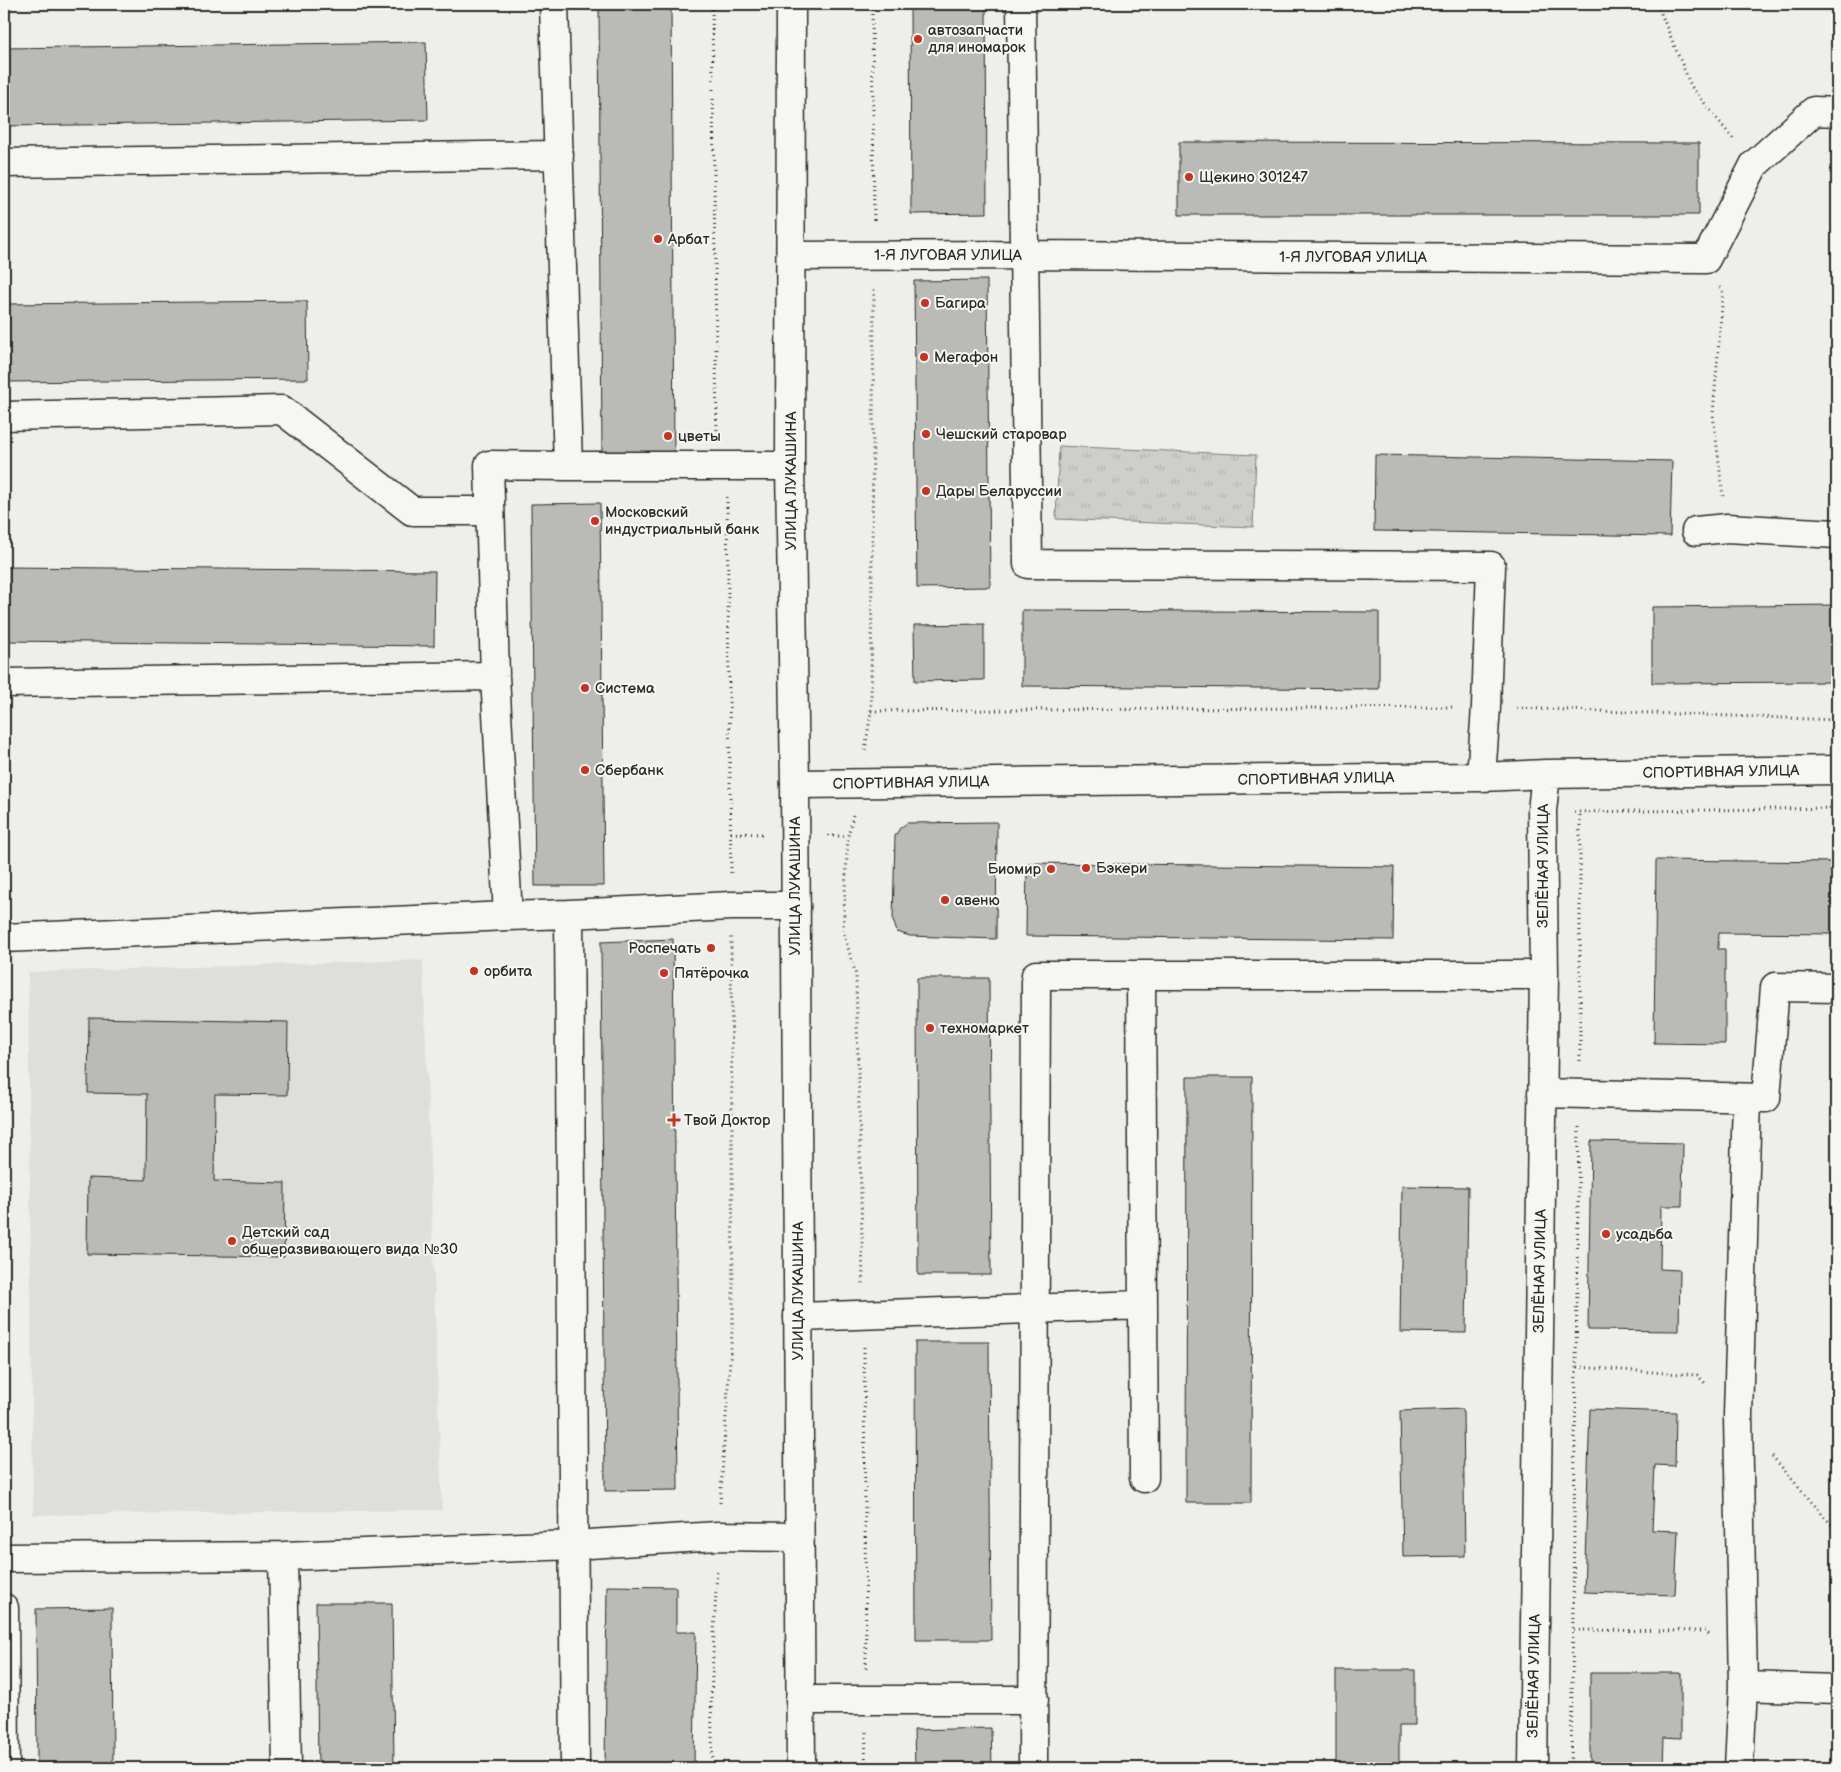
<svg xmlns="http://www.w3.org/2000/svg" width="1841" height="1772" font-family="'Balsamiq Sans',sans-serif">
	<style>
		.built { fill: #dededb }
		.park { fill: url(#park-tufts); stroke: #7c7c7a }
		.building { fill: #babab7; stroke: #2b2b2b }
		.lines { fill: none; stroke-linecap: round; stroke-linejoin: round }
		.minor-casing { stroke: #2b2b2b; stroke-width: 31 }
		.major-casing { stroke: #2b2b2b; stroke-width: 31 }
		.path { stroke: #2b2b2b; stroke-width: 3; stroke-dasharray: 1 4; stroke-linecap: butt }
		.minor { stroke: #f6f6f2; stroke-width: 28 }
		.major { stroke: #f6f6f2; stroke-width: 28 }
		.poi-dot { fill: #c8321e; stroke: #f6f6f2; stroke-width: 2 }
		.labels { text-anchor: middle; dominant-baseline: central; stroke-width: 4; stroke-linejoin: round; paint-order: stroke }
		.poi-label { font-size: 15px; fill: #2b2b2b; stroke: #f6f6f2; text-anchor: start }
		.street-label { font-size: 15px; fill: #2b2b2b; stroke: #f6f6f2 }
	</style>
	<defs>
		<pattern id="park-tufts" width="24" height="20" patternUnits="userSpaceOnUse" patternTransform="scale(1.25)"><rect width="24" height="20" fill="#cececa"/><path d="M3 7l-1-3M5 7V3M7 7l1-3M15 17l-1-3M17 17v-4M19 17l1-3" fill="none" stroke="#b1b1ae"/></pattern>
	</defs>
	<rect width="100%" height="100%" fill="#eeeeea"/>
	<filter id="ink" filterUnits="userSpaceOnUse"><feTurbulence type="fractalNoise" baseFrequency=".02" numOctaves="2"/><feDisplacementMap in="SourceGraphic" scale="10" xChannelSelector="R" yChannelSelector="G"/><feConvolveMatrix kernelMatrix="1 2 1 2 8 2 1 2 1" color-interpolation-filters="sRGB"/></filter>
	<g filter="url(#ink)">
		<path class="built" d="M423,960L442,1510L33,1515L28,972Z"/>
		<path class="park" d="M1059,446L1256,455L1253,527L1056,519Z"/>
		<path class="building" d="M599,4H671L674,455H602Z
			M910,4H986L987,213L911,214Z
			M426,42L428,120L4,126V48Z
			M1179,142L1699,143V215H1179Z
			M987,280L990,587L917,588L914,281Z
			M307,301L308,379L4,382V304Z
			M1375,455L1672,461L1670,536L1374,531Z
			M600,503L604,886H535L531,504Z
			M4,567L435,571L434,646L4,641Z
			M1837,605V682L1652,683V607Z
			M1022,610L1379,612V689L1022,686Z
			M984,624V680L915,681L914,625Z
			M997,822L996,939L910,936L897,932L893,920L895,836L900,828L907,823Z
			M1656,860L1837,862V934L1719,933L1718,949H1725V1044L1654,1043Z
			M1027,863L1394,867L1393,940L1026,936Z
			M673,939L678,1490L605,1491L601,942Z
			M917,978H989L991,1275H918Z
			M89,1018L288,1022L287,1095L215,1094L214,1181L285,1183L284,1257L87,1254L88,1178L146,1180L147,1094L88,1093Z
			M1187,1077H1252L1251,1503H1186Z
			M1591,1141L1683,1143L1682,1206H1661L1660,1269L1680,1270L1679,1331L1588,1330Z
			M1402,1186L1468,1187L1466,1333L1400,1332Z
			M915,1342H989L991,1640H916Z
			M1463,1409L1465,1556L1403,1557L1400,1411Z
			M1590,1409L1676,1412L1675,1466L1655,1465L1652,1530L1678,1531L1675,1595L1584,1592Z
			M607,1586L676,1587V1632H696L694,1768H605Z
			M316,1603H392L394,1768H318Z
			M112,1608L113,1768H37L36,1609Z
			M1336,1670H1415V1725H1399V1768H1416H1336Z
			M1590,1673H1681V1738L1664,1737L1663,1768H1590Z
			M991,1728L992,1768H915L914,1730Z"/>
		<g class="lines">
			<g class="minor-casing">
				<path id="minor" d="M554,4L568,466H790
					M1021,4L1028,564L1491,566L1486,707L1481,777
					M4,163L559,155
					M791,256L1025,255L1706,259L1754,165L1814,111L1837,112
					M4,416L282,410L412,511H490
					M568,466L489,465L495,676L508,916L569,914
					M1696,531L1727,528L1837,534
					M4,683L495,676
					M795,784L1481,777L1546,774L1837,770
					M4,938L508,916
					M1141,975L1144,1478
					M1542,1093L1766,1098L1775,987L1837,988
					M798,1317L1143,1305
					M283,1556L287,1768
					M4,1558L283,1556L573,1545L718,1536L799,1537
					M4,1608L5,1768
					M1743,1686L1837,1689
					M800,1700H1034
					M575,1768L569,914L731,906H796
					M1033,1768L1036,975H1544
					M1533,1768L1544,975L1542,811L1546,774
					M1739,1768L1743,1686L1738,1416L1747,1098"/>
			</g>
			<g class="major-casing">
				<path id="major" d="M791,4L790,466L795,784L801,1768"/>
			</g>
			<path class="path" d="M712,4L717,435
				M872,4L874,223
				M1641,4L1658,6L1691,86L1734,140
				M1720,287L1723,293L1713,414L1723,496
				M727,497L731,873
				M1517,708L1837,720
				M871,711L1453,707
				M865,750L871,711L874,287
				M1574,812L1837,808
				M853,815L848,836L843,931L856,975L863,1284
				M731,833L762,834
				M828,836H848
				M1580,1061V812
				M864,1347L866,1669
				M1577,1367L1697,1375L1707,1385
				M1772,1456L1837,1531
				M720,1503L733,1317L731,937
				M1574,1630L1706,1631L1709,1635
				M713,1768L711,1698L717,1569
				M865,1768L866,1732
				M1571,1768L1579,1125"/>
			<use href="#minor" class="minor"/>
			<use href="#major" class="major"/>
		</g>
	</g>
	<g class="poi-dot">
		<circle cx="918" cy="39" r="5"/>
		<circle cx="1189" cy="177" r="5"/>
		<circle cx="658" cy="239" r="5"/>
		<circle cx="925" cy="303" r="5"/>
		<circle cx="924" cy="357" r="5"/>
		<circle cx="926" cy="434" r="5"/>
		<circle cx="668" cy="436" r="5"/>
		<circle cx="926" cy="491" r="5"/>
		<circle cx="595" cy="521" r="5"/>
		<circle cx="585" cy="688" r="5"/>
		<circle cx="585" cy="770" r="5"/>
		<circle cx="1086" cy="868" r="5"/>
		<circle cx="1051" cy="869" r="5"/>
		<circle cx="945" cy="900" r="5"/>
		<circle cx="711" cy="948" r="5"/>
		<circle cx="474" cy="971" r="5"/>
		<circle cx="664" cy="973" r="5"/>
		<circle cx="930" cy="1028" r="5"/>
		<path d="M671.5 1112.5h5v5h5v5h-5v5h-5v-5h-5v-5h5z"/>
		<circle cx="1606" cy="1234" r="5"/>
		<circle cx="232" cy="1241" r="5"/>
	</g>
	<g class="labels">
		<g class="poi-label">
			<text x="928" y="30">автозапчасти<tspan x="928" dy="17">для иномарок</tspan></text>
			<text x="1199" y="177">Щекино 301247</text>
			<text x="668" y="239">Арбат</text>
			<text x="935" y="303">Багира</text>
			<text x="934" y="357">Мегафон</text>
			<text x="936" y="434">Чешский старовар</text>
			<text x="678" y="436">цветы</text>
			<text x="936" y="491">Дары Беларуссии</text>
			<text x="605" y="512">Московский<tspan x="605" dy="17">индустриальный банк</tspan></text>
			<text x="595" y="688">Система</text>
			<text x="595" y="770">Сбербанк</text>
			<text x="1096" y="868">Бэкери</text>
			<text x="1041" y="869" text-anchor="end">Биомир</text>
			<text x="955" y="900">авеню</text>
			<text x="701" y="948" text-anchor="end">Роспечать</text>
			<text x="484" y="971">орбита</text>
			<text x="674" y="973">Пятёрочка</text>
			<text x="940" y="1028">техномаркет</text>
			<text x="684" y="1120">Твой Доктор</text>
			<text x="242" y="1232">Детский сад<tspan x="242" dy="17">общеразвивающего вида №30</tspan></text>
			<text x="1616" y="1234">усадьба</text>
		</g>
		<g class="street-label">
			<text x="948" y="255">1-Я ЛУГОВАЯ УЛИЦА</text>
			<text x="1353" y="257">1-Я ЛУГОВАЯ УЛИЦА</text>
			<text transform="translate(791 481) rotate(-90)">УЛИЦА ЛУКАШИНА</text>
			<text transform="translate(1721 772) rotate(-1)">СПОРТИВНАЯ УЛИЦА</text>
			<text transform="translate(1316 779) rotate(-1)">СПОРТИВНАЯ УЛИЦА</text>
			<text transform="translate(911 783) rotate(-1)">СПОРТИВНАЯ УЛИЦА</text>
			<text transform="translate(1543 866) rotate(-90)">ЗЕЛЁНАЯ УЛИЦА</text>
			<text transform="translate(795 886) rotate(-90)">УЛИЦА ЛУКАШИНА</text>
			<text transform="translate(1540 1271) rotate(-89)">ЗЕЛЁНАЯ УЛИЦА</text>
			<text transform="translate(798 1291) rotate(-90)">УЛИЦА ЛУКАШИНА</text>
			<text transform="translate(1534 1676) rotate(-89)">ЗЕЛЁНАЯ УЛИЦА</text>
		</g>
	</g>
	<rect width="1841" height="1772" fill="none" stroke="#f6f6f2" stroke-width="20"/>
	<rect x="10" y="10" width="1821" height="1752" fill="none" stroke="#2b2b2b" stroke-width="2" filter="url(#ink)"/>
</svg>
